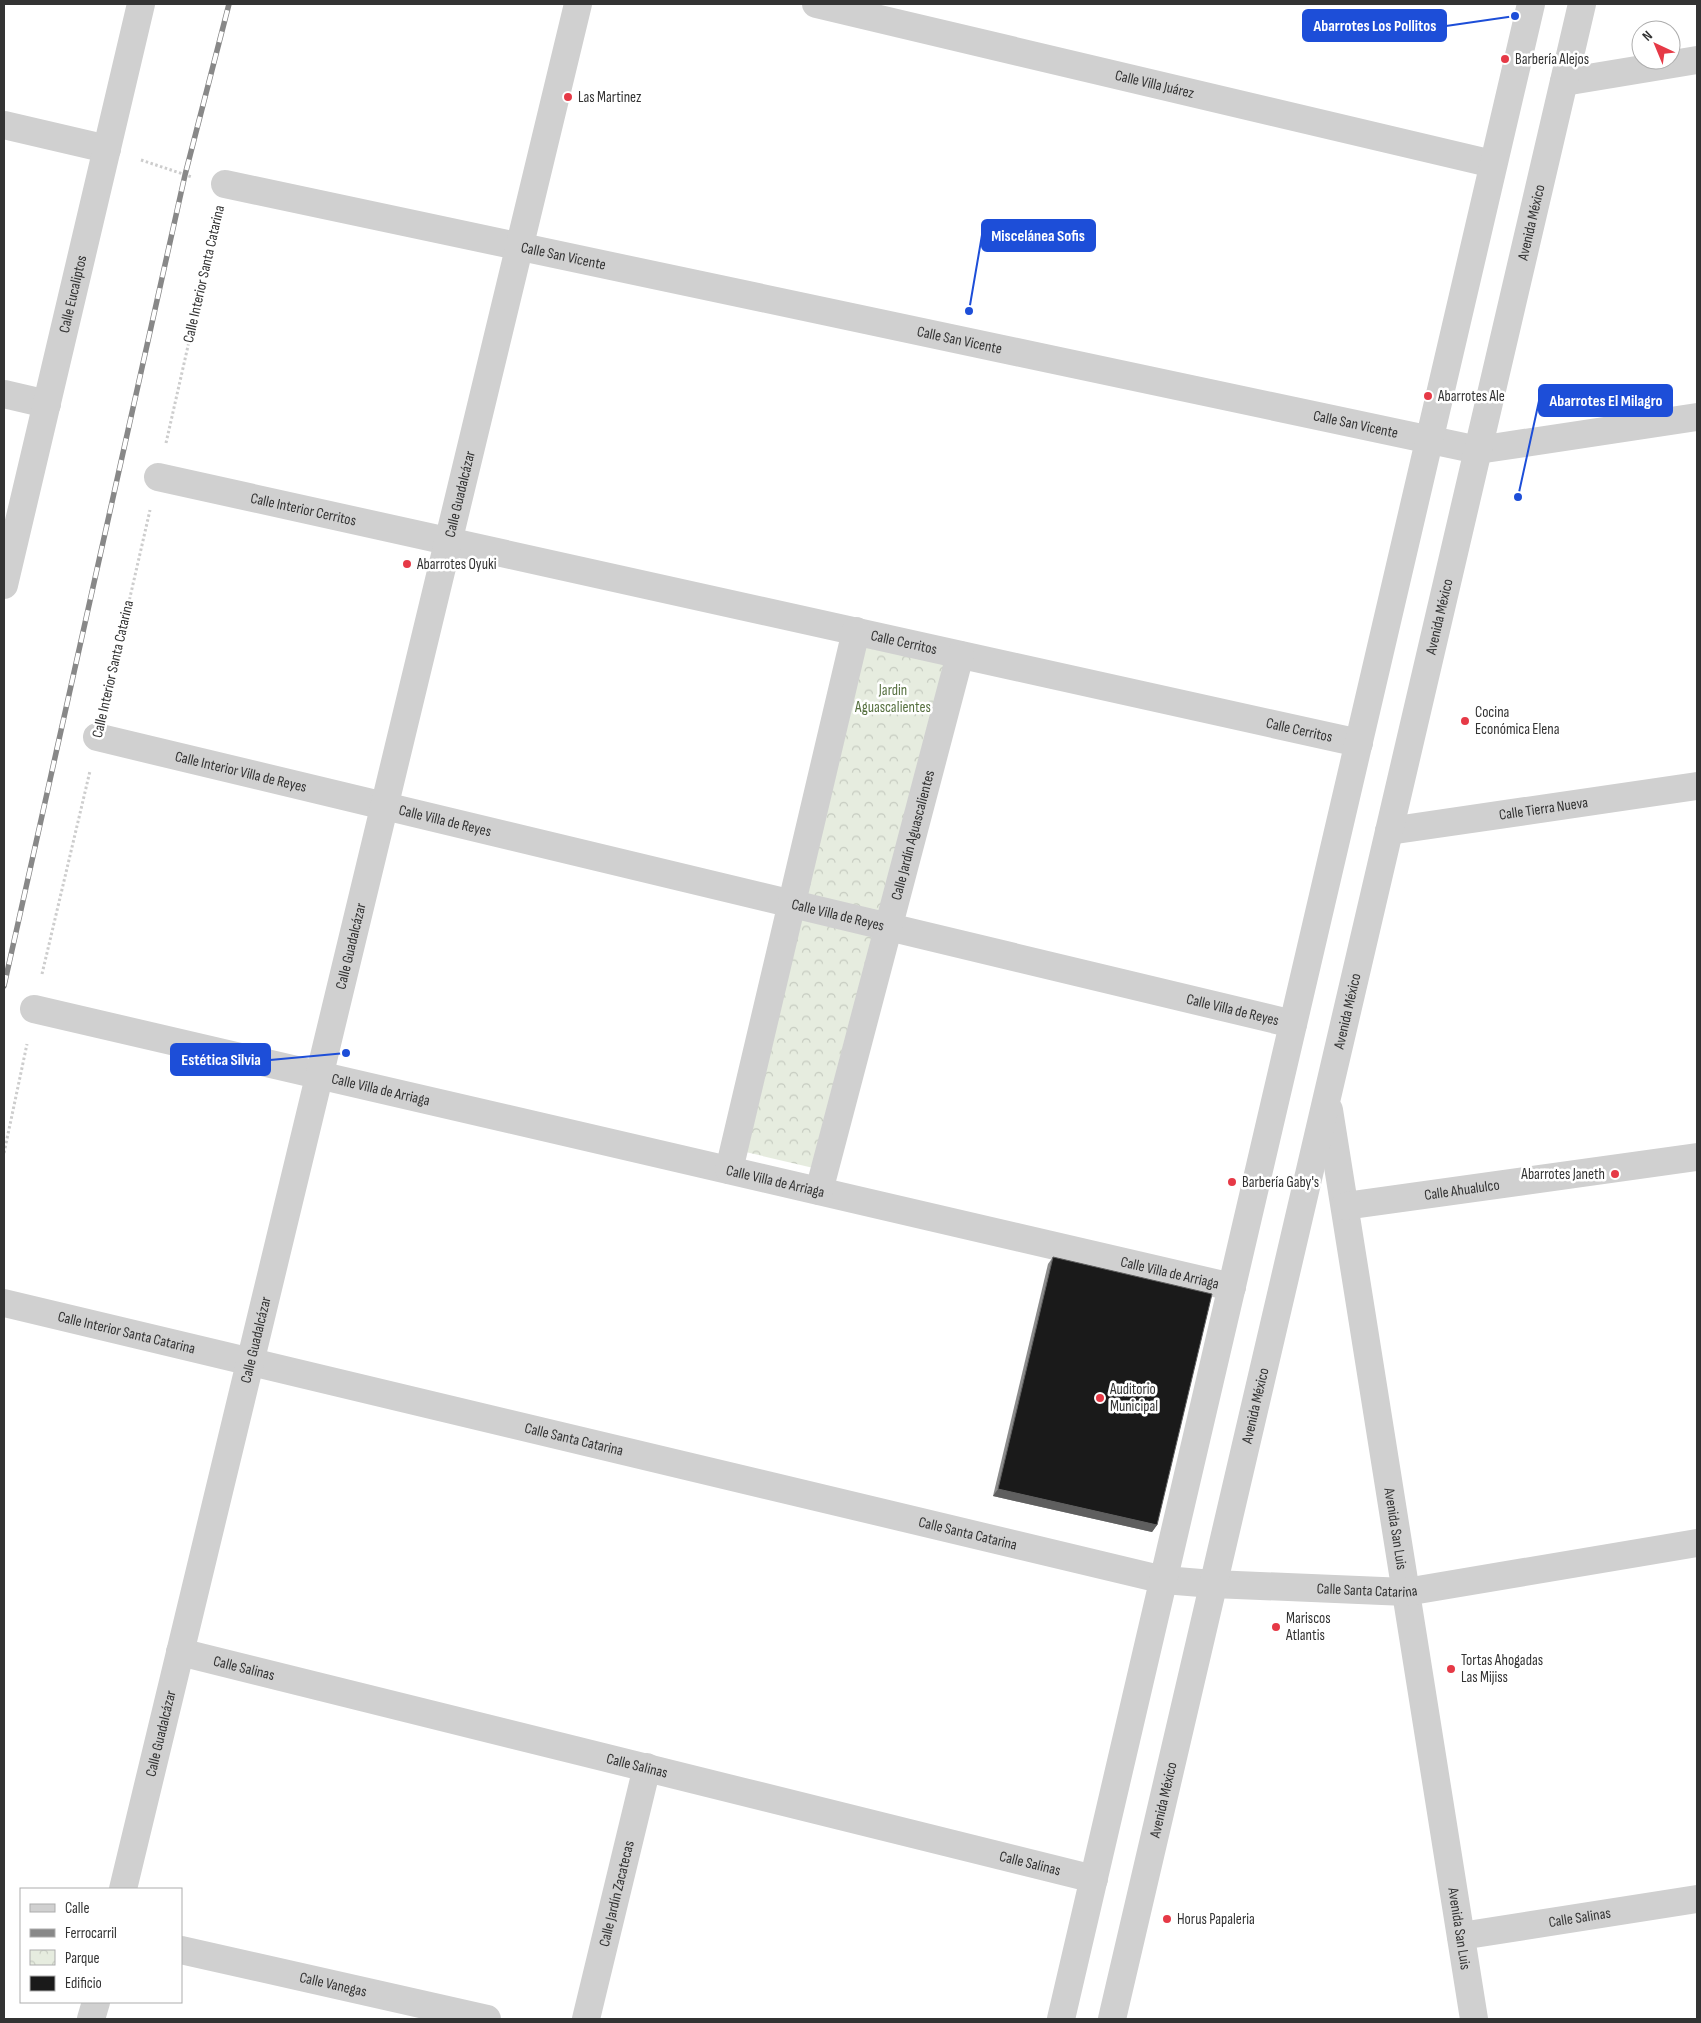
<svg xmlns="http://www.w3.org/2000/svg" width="1701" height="2023" font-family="'Sofia Sans Condensed',sans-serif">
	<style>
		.park { fill: url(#park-crowns) }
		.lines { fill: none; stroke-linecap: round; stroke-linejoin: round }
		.path { stroke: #cdcdcd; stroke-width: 3; stroke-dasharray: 2.5 2.5; stroke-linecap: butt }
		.minor { stroke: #d0d0d0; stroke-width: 28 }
		.rail-casing { stroke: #888; stroke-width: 5.5 }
		.rail { stroke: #fff; stroke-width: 4; stroke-dasharray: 11; stroke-linecap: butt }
		.wall { fill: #8c8c8c }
		.shaded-wall { fill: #5f5f5f }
		.building { fill: #1a1a1a; stroke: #5f5f5f }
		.poi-dot { fill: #e63946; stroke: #fff; stroke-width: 2 }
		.labels { text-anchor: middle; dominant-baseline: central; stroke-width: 5; stroke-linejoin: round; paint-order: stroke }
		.poi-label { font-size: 15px; fill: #333; stroke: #fff; text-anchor: start }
		.street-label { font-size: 15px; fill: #333; stroke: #fff }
		.park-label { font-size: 15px; fill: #56703f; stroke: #fff }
		.leader { fill: none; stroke: #1d4ed8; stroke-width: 2 }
		.callout-dot { fill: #1d4ed8; stroke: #fff; stroke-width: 2 }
		.callout { fill: #1d4ed8; stroke: #1d4ed8; stroke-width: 2 }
		.callout-label { font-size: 16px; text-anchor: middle; font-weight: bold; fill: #fff }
	</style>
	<defs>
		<pattern id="park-crowns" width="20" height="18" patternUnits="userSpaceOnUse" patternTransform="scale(1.25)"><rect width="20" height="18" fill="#e6ecdf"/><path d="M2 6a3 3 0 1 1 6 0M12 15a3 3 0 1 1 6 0" fill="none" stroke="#c6cbc0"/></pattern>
	</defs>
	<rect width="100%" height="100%" fill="#fff"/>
	<path class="park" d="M862,643L947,664L822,1170L737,1150Z"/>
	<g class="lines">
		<path class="path" d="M141,160L192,177
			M166,443L217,218
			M106,702L150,510
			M42,974L90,771
			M4,1153L27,1044"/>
		<g class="minor">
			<path id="s1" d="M816,4L1493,164"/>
			<path d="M1564,82L1697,60"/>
			<path d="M4,125L107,149"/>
			<path id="s2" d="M225,184L1478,450L1697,417"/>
			<path d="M4,394L47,404"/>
			<path id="s3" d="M158,477L1359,743"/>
			<path id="s4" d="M4,585L141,4"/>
			<path id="s5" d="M97,737L1293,1024"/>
			<path id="s6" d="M1389,831L1697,786"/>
			<path id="s7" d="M34,1009L1232,1287"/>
			<path id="s8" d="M1329,1110L1474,2019"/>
			<path d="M729,1170L856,631"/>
			<path id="s9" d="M819,1191L960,655"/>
			<path id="s10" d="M1345,1206L1697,1157"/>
			<path id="s11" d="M4,1303L1164,1580L1213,1584L1406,1592L1697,1543"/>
			<path id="s12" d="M180,1652L1094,1879"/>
			<path id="s13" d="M123,1889L578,4"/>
			<path id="s14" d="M1461,1936L1697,1899"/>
			<path id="s15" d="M181,1950L487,2019"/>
			<path d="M91,2019L96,2002"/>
			<path id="s16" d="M586,2019L647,1767"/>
			<path d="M1061,2019L1531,4"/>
			<path id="s17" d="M1112,2019L1582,4"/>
		</g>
		<g class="rail-casing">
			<path id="rail" d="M4,986L185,175L229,4"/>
		</g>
		<use href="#rail" class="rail"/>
	</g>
	<path class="wall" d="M1053,1257L1157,1525L1152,1532L993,1496L1048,1264Z"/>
	<path class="shaded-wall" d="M998,1489L1157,1525L1152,1532L993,1496Z"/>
	<path class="building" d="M1053,1257L1212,1294L1157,1525L998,1489Z"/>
	<g class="poi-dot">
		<circle cx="1505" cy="59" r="5"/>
		<circle cx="568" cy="97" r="5"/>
		<circle cx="1428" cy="396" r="5"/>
		<circle cx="407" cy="564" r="5"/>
		<circle cx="1465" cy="721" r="5"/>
		<circle cx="1615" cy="1174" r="5"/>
		<circle cx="1232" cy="1182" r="5"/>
		<circle cx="1100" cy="1398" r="5"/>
		<circle cx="1276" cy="1627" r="5"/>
		<circle cx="1451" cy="1669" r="5"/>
		<circle cx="1167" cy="1919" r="5"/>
	</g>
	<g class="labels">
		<g class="poi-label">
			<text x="1515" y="59">Barbería Alejos</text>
			<text x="578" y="97">Las Martinez</text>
			<text x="1438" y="396">Abarrotes Ale</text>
			<text x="417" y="564">Abarrotes Oyuki</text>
			<text x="1475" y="712">Cocina<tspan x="1475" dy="17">Económica Elena</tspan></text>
			<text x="1605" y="1174" text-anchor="end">Abarrotes Janeth</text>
			<text x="1242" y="1182">Barbería Gaby's</text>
			<text x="1110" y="1389">Auditorio<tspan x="1110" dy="17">Municipal</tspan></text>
			<text x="1286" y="1618">Mariscos<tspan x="1286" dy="17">Atlantis</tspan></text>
			<text x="1461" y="1660">Tortas Ahogadas<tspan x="1461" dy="17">Las Mijiss</tspan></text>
			<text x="1177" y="1919">Horus Papaleria</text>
		</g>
		<g class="street-label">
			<text stroke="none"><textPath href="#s1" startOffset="348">Calle Villa Juárez</textPath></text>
			<text stroke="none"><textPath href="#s17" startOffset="1845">Avenida México</textPath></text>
			<text stroke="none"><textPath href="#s2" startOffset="346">Calle San Vicente</textPath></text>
			<text transform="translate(204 274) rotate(-77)">Calle Interior Santa Catarina</text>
			<text stroke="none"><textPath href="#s4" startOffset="299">Calle Eucaliptos</textPath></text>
			<text stroke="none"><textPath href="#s2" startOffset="751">Calle San Vicente</textPath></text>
			<text stroke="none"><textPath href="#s2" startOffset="1156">Calle San Vicente</textPath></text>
			<text stroke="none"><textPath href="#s13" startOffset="1435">Calle Guadalcázar</textPath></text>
			<text stroke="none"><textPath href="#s3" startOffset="149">Calle Interior Cerritos</textPath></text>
			<text stroke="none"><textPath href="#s17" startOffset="1440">Avenida México</textPath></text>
			<text stroke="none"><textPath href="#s3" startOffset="764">Calle Cerritos</textPath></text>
			<text transform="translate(113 669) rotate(-77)">Calle Interior Santa Catarina</text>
			<text stroke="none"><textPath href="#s3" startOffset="1169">Calle Cerritos</textPath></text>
			<text stroke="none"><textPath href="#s5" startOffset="148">Calle Interior Villa de Reyes</textPath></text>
			<text stroke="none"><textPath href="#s6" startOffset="156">Calle Tierra Nueva</textPath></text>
			<text stroke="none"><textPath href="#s5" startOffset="358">Calle Villa de Reyes</textPath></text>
			<text stroke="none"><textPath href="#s9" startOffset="368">Calle Jardín Aguascalientes</textPath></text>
			<text stroke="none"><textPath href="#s5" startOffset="762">Calle Villa de Reyes</textPath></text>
			<text stroke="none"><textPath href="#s13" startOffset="970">Calle Guadalcázar</textPath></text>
			<text stroke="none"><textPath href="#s5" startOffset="1168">Calle Villa de Reyes</textPath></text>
			<text stroke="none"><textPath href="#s17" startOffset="1035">Avenida México</textPath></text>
			<text stroke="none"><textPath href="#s7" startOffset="356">Calle Villa de Arriaga</textPath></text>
			<text stroke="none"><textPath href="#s7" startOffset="761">Calle Villa de Arriaga</textPath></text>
			<text stroke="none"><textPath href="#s10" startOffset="118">Calle Ahualulco</textPath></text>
			<text stroke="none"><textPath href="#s7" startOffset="1166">Calle Villa de Arriaga</textPath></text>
			<text stroke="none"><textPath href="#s11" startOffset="126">Calle Interior Santa Catarina</textPath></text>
			<text stroke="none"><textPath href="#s13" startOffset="565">Calle Guadalcázar</textPath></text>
			<text stroke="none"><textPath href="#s17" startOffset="630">Avenida México</textPath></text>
			<text stroke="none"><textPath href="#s11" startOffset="586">Calle Santa Catarina</textPath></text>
			<text stroke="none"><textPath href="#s8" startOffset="424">Avenida San Luis</textPath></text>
			<text stroke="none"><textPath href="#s11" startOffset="991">Calle Santa Catarina</textPath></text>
			<text stroke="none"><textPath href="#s11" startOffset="1396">Calle Santa Catarina</textPath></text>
			<text stroke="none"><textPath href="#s12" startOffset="66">Calle Salinas</textPath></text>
			<text stroke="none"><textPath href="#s13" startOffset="160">Calle Guadalcázar</textPath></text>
			<text stroke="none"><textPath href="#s12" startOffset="471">Calle Salinas</textPath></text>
			<text stroke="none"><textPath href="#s17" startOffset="225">Avenida México</textPath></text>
			<text stroke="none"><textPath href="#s12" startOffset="876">Calle Salinas</textPath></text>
			<text stroke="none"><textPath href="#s16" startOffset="129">Calle Jardín Zacatecas</textPath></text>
			<text stroke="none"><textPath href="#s14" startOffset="120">Calle Salinas</textPath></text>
			<text stroke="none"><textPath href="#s8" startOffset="829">Avenida San Luis</textPath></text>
			<text stroke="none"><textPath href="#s15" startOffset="156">Calle Vanegas</textPath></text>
		</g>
		<g class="park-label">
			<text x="893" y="690">Jardin<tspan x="893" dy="17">Aguascalientes</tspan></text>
		</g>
	</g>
	<path class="leader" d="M1515 16L1446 26M969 311L982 235M1518 497L1539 401M346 1053L270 1060"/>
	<g class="callout-dot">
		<circle cx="1515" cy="16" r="5"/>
		<circle cx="969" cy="311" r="5"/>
		<circle cx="1518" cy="497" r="5"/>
		<circle cx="346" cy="1053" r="5"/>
	</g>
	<g class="callout">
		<rect x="1303" y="10" width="143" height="31" rx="5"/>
		<rect x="982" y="220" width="113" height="31" rx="5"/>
		<rect x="1539" y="385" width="133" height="31" rx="5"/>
		<rect x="171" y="1044" width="99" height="31" rx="5"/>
	</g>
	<g class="callout-label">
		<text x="1375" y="31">Abarrotes Los Pollitos</text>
		<text x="1038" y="241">Miscelánea Sofis</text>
		<text x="1606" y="406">Abarrotes El Milagro</text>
		<text x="221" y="1065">Estética Silvia</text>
	</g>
	<rect width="1701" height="2023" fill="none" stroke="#333333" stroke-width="10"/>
	<rect x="20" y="1888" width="162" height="115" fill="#ffffff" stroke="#adadad"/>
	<rect x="30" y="1904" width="25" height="8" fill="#d0d0d0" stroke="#adadad"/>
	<text x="65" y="1913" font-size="15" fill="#333333">Calle</text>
	<rect x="30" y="1929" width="25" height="8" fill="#888888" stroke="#adadad"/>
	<text x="65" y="1938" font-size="15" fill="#333333">Ferrocarril</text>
	<rect x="30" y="1950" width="25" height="15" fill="url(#park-crowns)" stroke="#adadad"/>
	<text x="65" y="1963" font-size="15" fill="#333333">Parque</text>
	<rect x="30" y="1976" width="25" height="15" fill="#1a1a1a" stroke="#adadad"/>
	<text x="65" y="1988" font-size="15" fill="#333333">Edificio</text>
	<g transform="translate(1656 45) rotate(316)"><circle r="24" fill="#ffffff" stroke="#adadad"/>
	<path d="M0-4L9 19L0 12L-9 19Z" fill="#e63946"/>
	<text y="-8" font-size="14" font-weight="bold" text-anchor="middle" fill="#333333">N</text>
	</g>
</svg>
